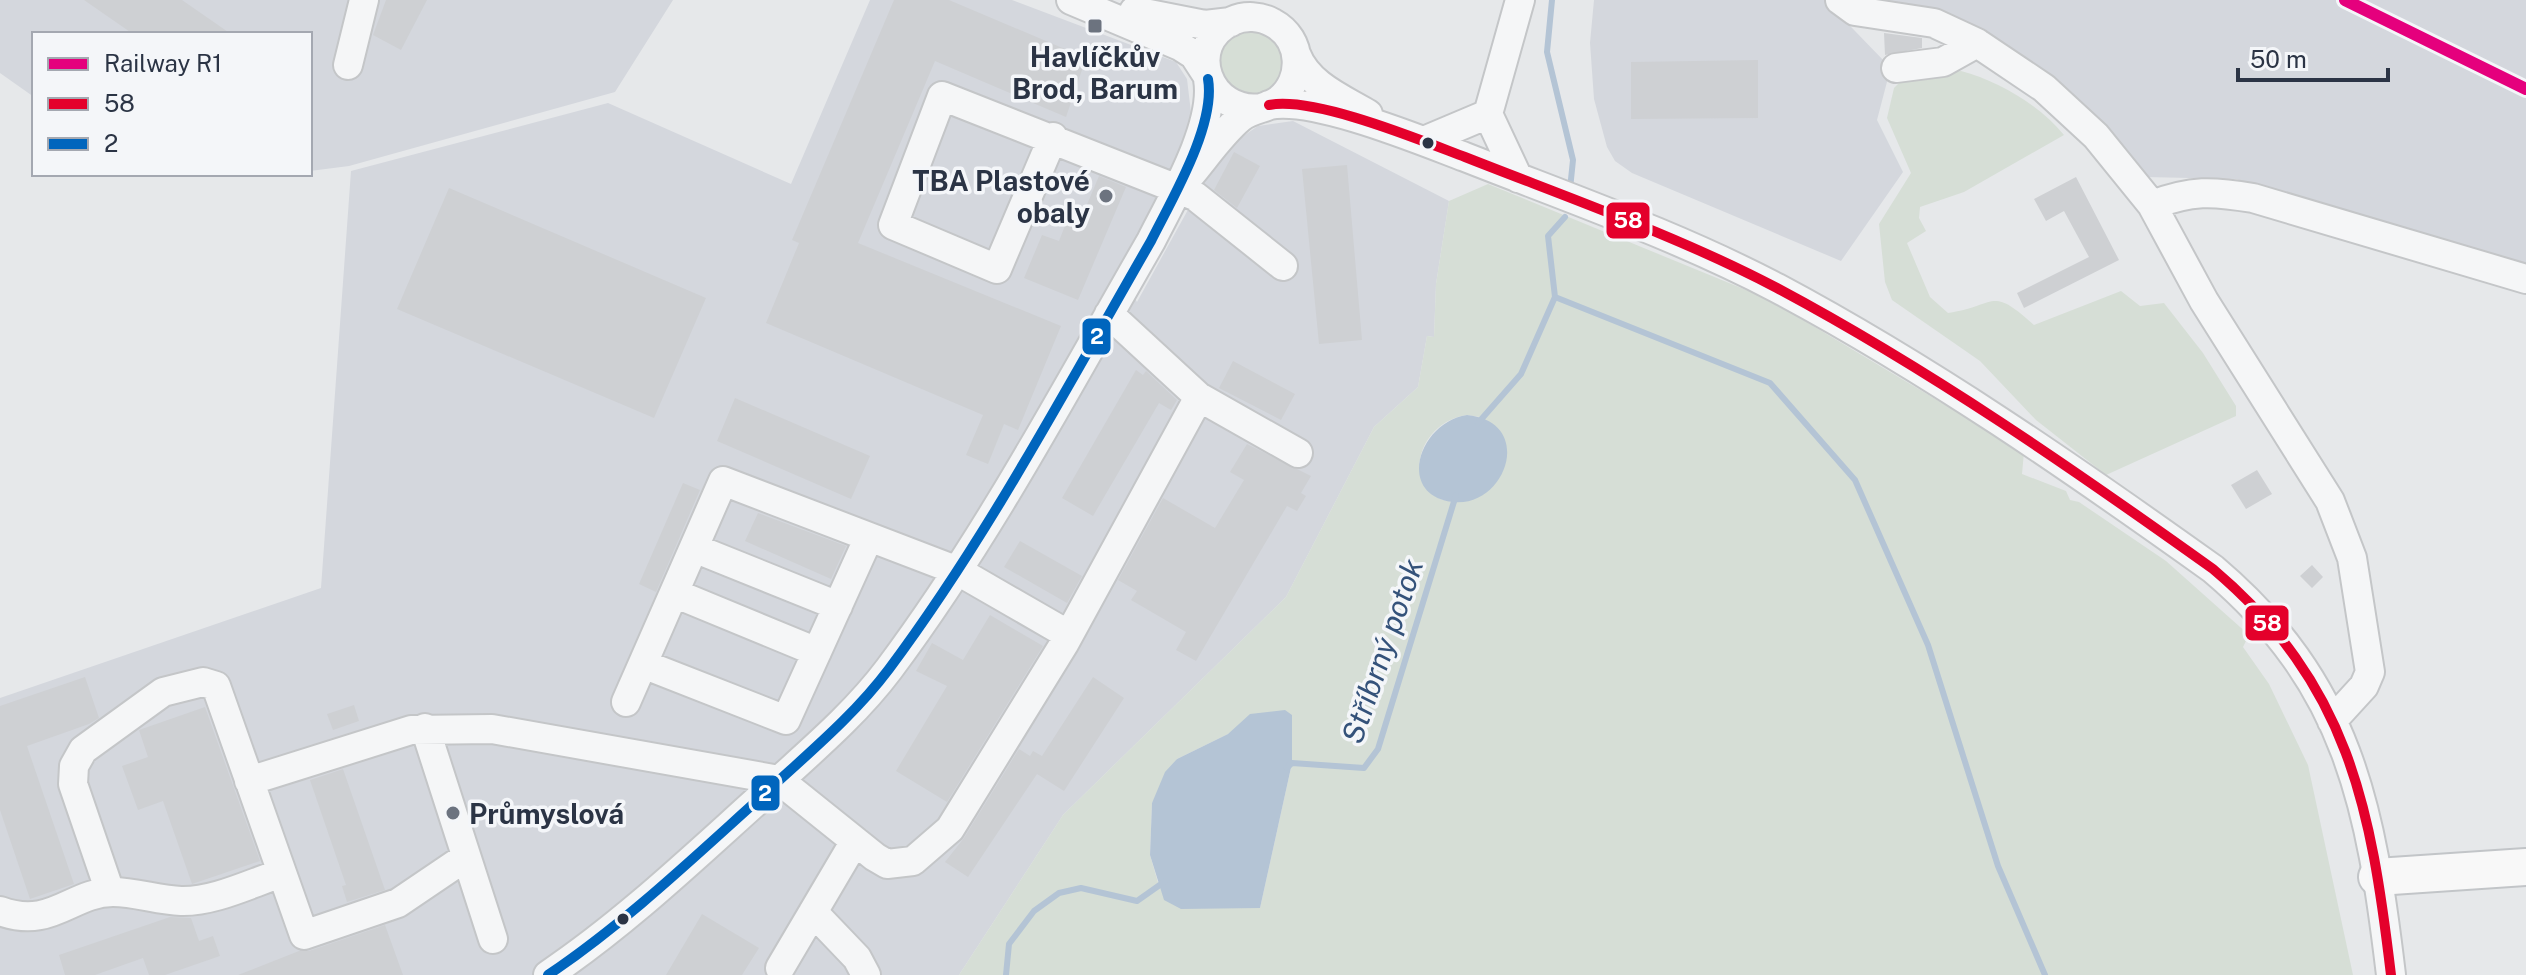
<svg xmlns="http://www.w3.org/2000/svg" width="2526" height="975" font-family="'Public Sans',sans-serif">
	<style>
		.built { fill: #d4d7dd }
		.green { fill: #d6ded6; fill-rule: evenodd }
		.water { fill: #b4c4d5 }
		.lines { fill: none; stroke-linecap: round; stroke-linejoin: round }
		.stream { stroke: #b4c4d5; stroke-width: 6 }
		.building { fill: #ced0d3 }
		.minor-casing { stroke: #c4c6c8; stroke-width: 32 }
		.major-casing { stroke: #c2c5c8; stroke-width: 40 }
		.minor { stroke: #f5f6f7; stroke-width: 28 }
		.major { stroke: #f8f8f8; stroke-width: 36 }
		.bus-1-casing { stroke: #f4f6f9; stroke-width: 16 }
		.bus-2-casing { stroke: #f4f6f9; stroke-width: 16 }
		.bus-1 { stroke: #e4002b; stroke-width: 10 }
		.bus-2 { stroke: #0065bd; stroke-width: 10 }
		.rail-1-casing { stroke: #f4f6f9; stroke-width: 18 }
		.rail-1 { stroke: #e5007d; stroke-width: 12 }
		.poi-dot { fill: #6c737f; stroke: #f4f6f9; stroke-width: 3 }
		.bus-dot { fill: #2b3445; stroke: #f4f6f9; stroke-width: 3 }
		.labels { text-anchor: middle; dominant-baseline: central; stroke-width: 7; stroke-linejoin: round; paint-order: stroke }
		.poi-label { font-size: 28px; font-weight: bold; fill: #2b3445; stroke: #f4f6f9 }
		.water-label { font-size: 30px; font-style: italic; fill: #34527a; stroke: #f4f6f9 }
		.line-badge { stroke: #f4f6f9; stroke-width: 3 }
		.badge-label { font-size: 22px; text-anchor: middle; font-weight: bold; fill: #fff }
	</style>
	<rect width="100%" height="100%" fill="#e6e8ea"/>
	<path class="built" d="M0,0H673L615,92L349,166L310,171V34H34V97L0,73Z
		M870,0H1012L1176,62L1187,79L1192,121L1123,279L1137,302L1200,188L1236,141L1258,126L1293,121L1449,201L1436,284L1434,337L1427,336L1418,387L1374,427L1286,597L1063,815L959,975H0V698L321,588L351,171L608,103L791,184Z
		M1594,0H1825L1884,61L1888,78L1877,120L1903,172L1841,261L1632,173L1615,161L1607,147L1594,99L1590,43Z
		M1887,0H2526V270L2463,254L2236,179L2145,177L2092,115Z"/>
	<path class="green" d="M1220 63a31 31 0 1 1 62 0a31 31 0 1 1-62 0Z
		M1961,71C1999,81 2039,105 2064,135L1964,192L1920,207L1919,218L1926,231L1907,243L1930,297L1948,313C1998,305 1990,285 2034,325L2121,291L2140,306L2164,303L2203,353L2236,406V416L2106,475L2036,420L1980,361L1892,300L1885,282L1879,224L1911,173L1887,118L1894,88L1901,81L1914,77Z
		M1488,184L1768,299L2024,452L2022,474L2066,491L2070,500L2079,502L2166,561L2249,635L2243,647L2269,684L2308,765L2353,975H959L1063,815L1286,597L1374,427L1418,387L1427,336L1434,337L1436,284L1449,201ZM1467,415L1480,417L1478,497C1471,498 1461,502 1454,502C1400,497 1413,423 1467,415ZM1292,715V763L1260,908H1208L1159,886L1150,855L1152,803L1177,759L1228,734Z"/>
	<path class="water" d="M1467,415C1536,422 1506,508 1453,502C1395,495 1419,422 1467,415Z
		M1285,710L1292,715V763L1260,908L1181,909L1164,900L1150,855L1152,803L1165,772L1177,759L1228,734L1250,714Z"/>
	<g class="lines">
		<path class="stream" d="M1552,0L1547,52L1573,160L1570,189
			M1555,297L1770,383L1855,480L1928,645L1998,866L2045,975
			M1478,423L1521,374L1555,297L1548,236L1565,217
			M1287,768L1292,763L1364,768L1378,749L1456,495
			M1006,975L1009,944L1034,911L1059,893L1081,888L1137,901L1164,882"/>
	</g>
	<path class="building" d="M84,0H182L231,34H133Z
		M386,0H427L401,50L373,35Z
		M894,0H949L1086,58L1066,117L935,61L858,243L1061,326L1018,430L1004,424L988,464L966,455L983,415L766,323L799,243L792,240Z
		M1884,33L1922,38V48L1885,55Z
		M1758,60V118L1631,119V62Z
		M1234,152L1260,166L1237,208L1214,190Z
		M1347,165L1362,340L1319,344L1302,169Z
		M1099,176L1126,187L1078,300L1024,278L1042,235L1059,241L1072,208L1083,214Z
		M2076,177L2119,260L2024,308L2017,293L2089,257L2064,211L2046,221L2034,199Z
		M449,188L706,298L654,418L397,309Z
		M1233,361L1295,394L1281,420L1219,388Z
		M1136,370L1143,375L1146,371L1177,400L1171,410L1159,403L1093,516L1062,498Z
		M735,398L870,456L851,499L717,441Z
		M1247,444L1311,476L1301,493L1306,496L1297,511L1287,506L1196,661L1176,650L1186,632L1131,600L1137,591L1118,580L1163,498L1215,528L1244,480L1230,472Z
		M2257,470L2272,494L2246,509L2231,485Z
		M683,483L700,490L656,592L639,584Z
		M758,513L846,546L831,579L745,541Z
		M1020,541L1082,576L1067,603L1004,567Z
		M2312,565L2323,577L2312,588L2300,576Z
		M990,615L1043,646L947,802L896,771L947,686L916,671L932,643L963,660Z
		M85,677L99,718L89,724L27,746L74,884L30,899L0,810V706Z
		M1093,677L1124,698L1064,791L1037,774L968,877L945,862L964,838L1019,749L1030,756L1033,751L1042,756Z
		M354,705L359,721L333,730L327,714Z
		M205,707L260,861L192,884L163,801L138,810L122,766L148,757L139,730Z
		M343,769L385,890L347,902L342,886L346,885L310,780Z
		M702,914L759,948L742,975H666Z
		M170,917L191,918L199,941L213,936L220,956L165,975H149L143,958L95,975H65L59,955Z
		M385,925L403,975H238L299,951H309Z"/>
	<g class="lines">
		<g class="minor-casing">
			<path id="minor" d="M1071,0L1180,46L1194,55L1207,75
				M1840,0L1855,11L1934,23L1977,43L2044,88L2096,136L2152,205L2204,301L2330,501L2352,558L2370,672L2364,686L2332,721
				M1134,11L1205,25L1231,22
				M1296,54C1308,85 1341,98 1368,114
				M348,65L364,0
				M1896,68L1943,62L1977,43
				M1269,105C1314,96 1420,140 1465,157C1569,198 1678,236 1777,288C1929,369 2073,469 2213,569C2349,684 2371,807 2391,975
				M1053,137L997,269L893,225L942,96L1195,196L1283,266
				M1424,141L1488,114
				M1192,173C1207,155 1222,133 1240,118C1252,108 1267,109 1279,100C1304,80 1303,39 1273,23C1261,16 1245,15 1232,21C1182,45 1209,115 1261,108
				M1518,178L1488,114L1520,0
				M2152,205C2192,190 2212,191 2253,198L2526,279
				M1109,314L1199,397L1298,453
				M694,548L838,606
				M674,593L817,652
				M643,664L786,720L869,537
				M626,702L723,481L958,571L1069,635
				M425,728L493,939
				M249,781L411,730L492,729L779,780L875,857L887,864L913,861L950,829L1064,644L1199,397
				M110,892L73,784L74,766L83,750L163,692L203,682L216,686L304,935L398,903L466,857
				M0,911C52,930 71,892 113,892C135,892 158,900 181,901C214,902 251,883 282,873
				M813,912L857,958L866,975
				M780,968L855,841
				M548,975C625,923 692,859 761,797C805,756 853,717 889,669C989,535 1068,385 1151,241C1172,199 1216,125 1208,79"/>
		</g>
		<g class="major-casing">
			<path id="major" d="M2377,877L2526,867"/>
		</g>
		<use href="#minor" class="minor"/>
		<use href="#major" class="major"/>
		<g class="bus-1-casing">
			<path id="bus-1" d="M1269,105C1314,96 1420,140 1465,157C1569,198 1678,236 1777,288C1929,369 2073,469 2213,569C2349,684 2371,807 2391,975"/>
		</g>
		<g class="bus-2-casing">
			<path id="bus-2" d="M548,975C625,923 692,859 761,797C805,756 853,717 889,669C989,535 1068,385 1151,241C1172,199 1216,125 1208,79"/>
		</g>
		<use href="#bus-1" class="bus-1"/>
		<use href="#bus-2" class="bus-2"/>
		<g class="rail-1-casing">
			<path id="rail-1" d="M2345,0L2526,89"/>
		</g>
		<use href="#rail-1" class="rail-1"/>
	</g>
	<g class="poi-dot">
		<rect x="1087" y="18" width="16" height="16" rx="4"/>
		<circle cx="1106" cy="196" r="8"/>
		<circle cx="453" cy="813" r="8"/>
	</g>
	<g class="bus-dot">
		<circle cx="1428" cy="143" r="7"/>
		<circle cx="623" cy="919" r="7"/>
	</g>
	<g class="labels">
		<g class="poi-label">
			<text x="1095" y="56">Havlíčkův<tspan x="1095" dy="32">Brod, Barum</tspan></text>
			<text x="1090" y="180" text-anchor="end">TBA Plastové<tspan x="1090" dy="32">obaly</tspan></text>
			<text x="469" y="813" text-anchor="start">Průmyslová</text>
		</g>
		<g class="water-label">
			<text transform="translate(1382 651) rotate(-71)">Stříbrný potok</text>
		</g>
	</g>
	<g class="line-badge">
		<rect x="1605" y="201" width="46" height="39" rx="8" fill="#e4002b"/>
		<rect x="1081" y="317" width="31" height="39" rx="8" fill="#0065bd"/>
		<rect x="2244" y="604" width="46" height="38" rx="8" fill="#e4002b"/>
		<rect x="750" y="774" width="31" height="38" rx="8" fill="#0065bd"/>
	</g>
	<g class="badge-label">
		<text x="1628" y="228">58</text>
		<text x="1097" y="344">2</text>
		<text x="2267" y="631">58</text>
		<text x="765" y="801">2</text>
	</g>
	<rect x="32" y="32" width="280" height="144" fill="#f4f6f9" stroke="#a4a8b1" stroke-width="2"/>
	<rect x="48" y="58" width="40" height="12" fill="#e5007d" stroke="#a4a8b1" stroke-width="2"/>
	<text x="104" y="72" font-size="24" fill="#2b3445">Railway R1</text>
	<rect x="48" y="98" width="40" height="12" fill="#e4002b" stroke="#a4a8b1" stroke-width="2"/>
	<text x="104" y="112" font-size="24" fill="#2b3445">58</text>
	<rect x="48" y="138" width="40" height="12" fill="#0065bd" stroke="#a4a8b1" stroke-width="2"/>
	<text x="104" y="152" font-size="24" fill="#2b3445">2</text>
	<path d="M2238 68v12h150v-12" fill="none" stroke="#2b3445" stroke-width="4"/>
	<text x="2250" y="68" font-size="24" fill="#2b3445" stroke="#f4f6f9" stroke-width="6" paint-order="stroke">50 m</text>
</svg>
